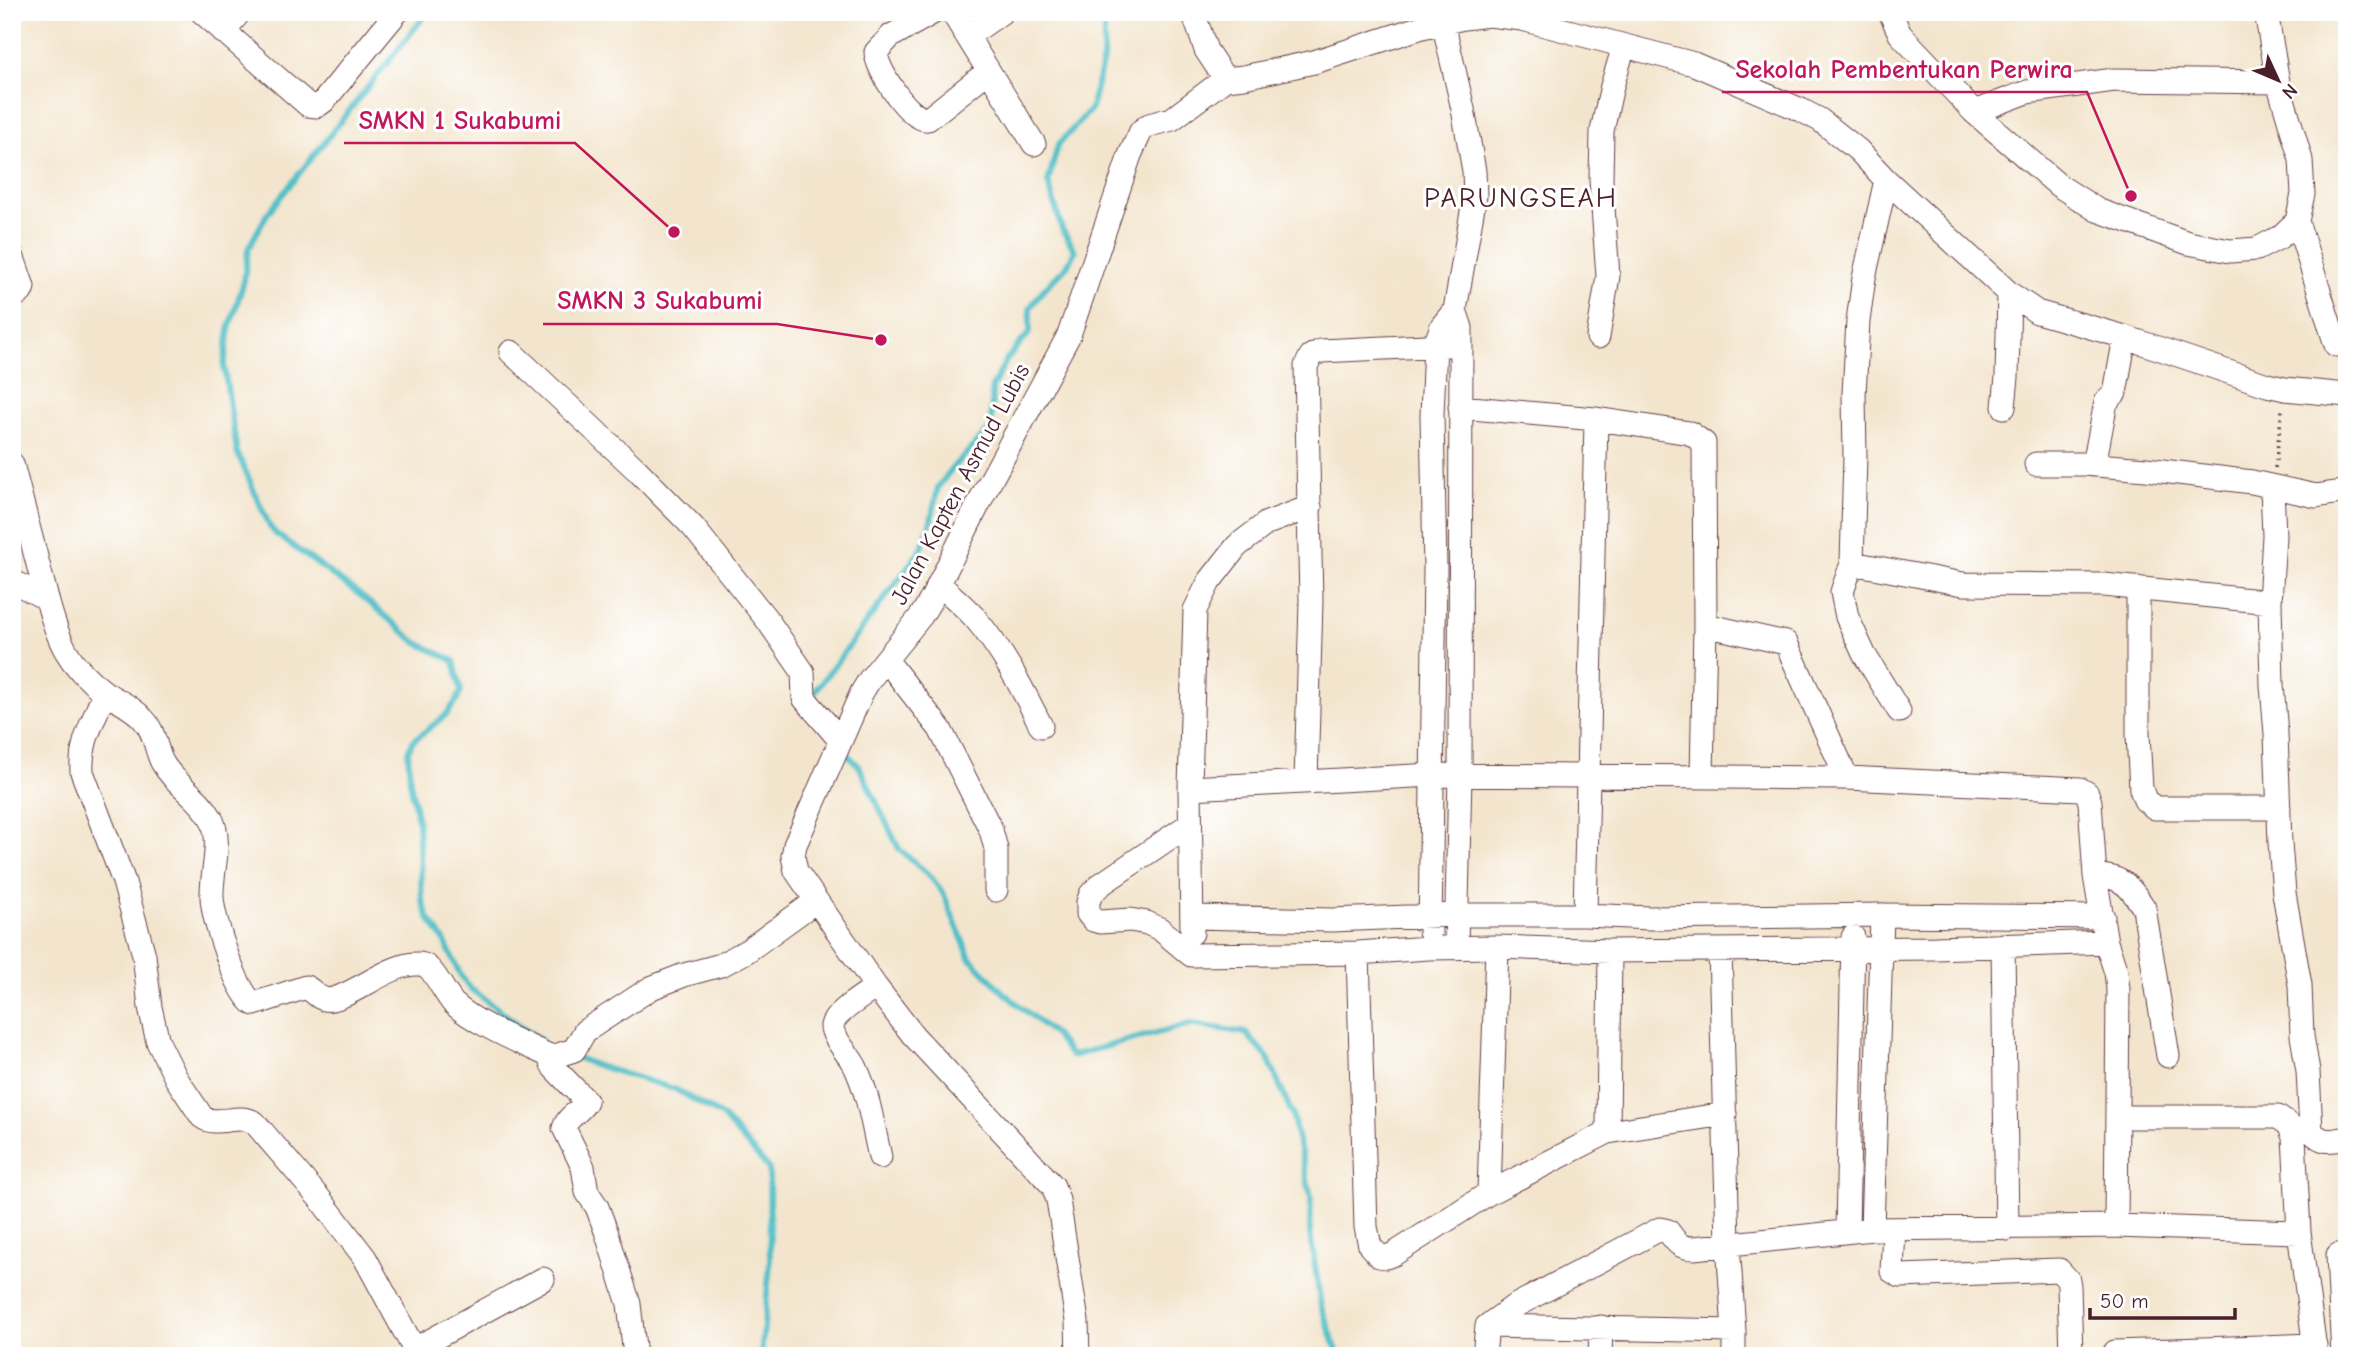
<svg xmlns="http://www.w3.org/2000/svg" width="2359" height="1368" font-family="'Comic Neue',sans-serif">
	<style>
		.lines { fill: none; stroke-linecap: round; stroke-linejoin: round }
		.stream { stroke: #51bfc8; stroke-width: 6 }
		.minor-casing { stroke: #633d43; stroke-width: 25 }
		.path { stroke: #633d43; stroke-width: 3.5; stroke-dasharray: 2 5; stroke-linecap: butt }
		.minor { stroke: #fff; stroke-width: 23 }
		.labels { text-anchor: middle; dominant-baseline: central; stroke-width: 6; stroke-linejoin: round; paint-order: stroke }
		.street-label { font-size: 24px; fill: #4a1f2b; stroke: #fff }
		.quarter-label { font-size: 28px; letter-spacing: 2px; fill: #4a1f2b; stroke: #fff }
		.leader { fill: none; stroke: #c2185b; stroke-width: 2.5 }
		.callout-dot { fill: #c2185b; stroke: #fff; stroke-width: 2.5 }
		.callout-label { font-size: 26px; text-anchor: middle; font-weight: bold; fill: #c2185b; stroke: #fff; stroke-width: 6; stroke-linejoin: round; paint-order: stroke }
	</style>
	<rect width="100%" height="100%" fill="#fff"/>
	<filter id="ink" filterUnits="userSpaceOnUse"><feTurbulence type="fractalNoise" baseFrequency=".0143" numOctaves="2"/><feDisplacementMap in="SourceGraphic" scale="14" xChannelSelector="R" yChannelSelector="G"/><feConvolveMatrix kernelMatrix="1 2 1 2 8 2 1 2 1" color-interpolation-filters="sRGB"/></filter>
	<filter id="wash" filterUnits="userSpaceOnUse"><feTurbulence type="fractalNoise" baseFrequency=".00686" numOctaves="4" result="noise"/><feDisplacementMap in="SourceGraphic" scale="28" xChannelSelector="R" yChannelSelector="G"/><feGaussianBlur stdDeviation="1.57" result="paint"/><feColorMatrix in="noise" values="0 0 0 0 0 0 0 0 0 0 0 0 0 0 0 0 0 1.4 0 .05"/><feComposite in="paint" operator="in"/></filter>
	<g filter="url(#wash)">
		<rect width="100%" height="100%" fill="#f3e5cd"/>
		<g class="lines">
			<path class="stream" d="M424,12L423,18L267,214L248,249L244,281L229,329L224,367L237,452L270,527L276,534L360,595L416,642L454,661L461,691L457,700L446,715L413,741L408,751L410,782L418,821L422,900L429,919L444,940L461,976L471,989L541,1041
				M814,698L813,694L922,548L931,521L938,487L954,466L991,428L992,387L1007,359L1030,332V308L1043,290L1067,266L1075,251L1062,229L1048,182L1058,145L1091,109L1103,59L1105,12
				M843,750L859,766L899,849L930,876L943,893L970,958L1004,993L1055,1035L1071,1056L1190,1024L1246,1033L1268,1058L1292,1114L1311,1197L1310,1233L1321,1306L1339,1356
				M573,1056L595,1065L675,1089L722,1116L769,1169L770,1264L761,1356"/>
		</g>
	</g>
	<g filter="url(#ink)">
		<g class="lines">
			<g class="minor-casing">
				<path id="minor" d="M202,12L308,105L317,106L324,101L397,12
					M934,12L891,36L876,52C876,69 910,122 928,119L987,72
					M952,12L1034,144
					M1193,12L1206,50L1225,79
					M1890,12L1900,34L1974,112L2058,185L2097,210L2188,243L2230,251L2257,249L2280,237L2297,221
					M2266,12L2278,82L2301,160L2303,194L2297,221L2336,345
					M1443,22L1463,109L1474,171L1475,195L1455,310L1461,328L1460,775L1456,948
					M223,32L240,12
					M968,36L1002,12
					M1225,79L1244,77L1314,62L1422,27L1464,18L1489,15L1522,19L1694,64L1801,110L1820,120L1858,150L1886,180L2009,293L2037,312L2125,337L2267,385L2285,389L2347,395
					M1974,112L2027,92L2114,80L2278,82
					M1886,180L1864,278L1858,321L1854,394L1855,457L1852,563L1842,592L1847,617L1864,654L1899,711
					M12,255L23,287L21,292L12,297
					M1598,337L1608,276L1601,180L1602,131L1612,86L1624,46
					M511,352L637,470L693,527L768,621L803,672L804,698L840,740
					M1460,407L1596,419L1690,433L1704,443L1705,625L1702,777
					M2004,407L2007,377L2009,293
					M12,464L47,599
					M2036,464H2084L2146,469L2252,482L2316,496L2347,491
					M2094,465L2106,402L2115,393L2125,337
					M2272,487L2274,536L2270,602L2272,685L2276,734L2280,843L2284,893L2300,985L2302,1036L2308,1071L2311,1131C2323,1144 2331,1141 2347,1138
					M1852,563L1963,584L2104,585L2270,602
					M12,581L47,599C58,641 68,665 104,692C117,701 133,707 143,719C155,731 155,748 162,762C174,784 199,796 211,818C223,842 211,871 212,897C213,919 236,992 254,1004L306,987C313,990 316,997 324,999C345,1005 393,957 424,965C433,968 445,994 453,1003C475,1024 524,1044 552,1057L574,1050L585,1031L651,988L684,975L721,965L747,951L816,901
					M939,584C951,595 964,606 975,618C1003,651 1022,688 1041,726
					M2138,588V734L2141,789L2145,800L2155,808H2279
					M1705,625L1786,643L1847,778
					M887,661L940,729L991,830L996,849V890
					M104,692C95,721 80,739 82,772L124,882L144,955L150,1007L158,1042L176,1078L202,1117C217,1128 238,1112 255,1123L320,1199L365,1258L418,1356
					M1306,781L1311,601L1306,366L1311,356L1321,351L1447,345
					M1190,788L1433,775L1847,778L2080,789L2087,793L2090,802L2095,876L2106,942L2116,972L2118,989L2116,1226
					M1190,824L1100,885L1091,894L1088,902V914L1093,920L1100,922L1130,920L1147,923L1160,929L1191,955L1358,953L1428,948L1497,947L1610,951L1935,948L2106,942
					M2095,876C2122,875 2130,887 2144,908L2168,1056
					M1585,915L1596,419
					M1193,917L1332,920L1457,915H1585L1650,918L1882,915L2103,917
					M1430,931L1435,568L1432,415L1435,345L1442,326L1455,310
					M1192,933L1190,788L1195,610L1209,582L1237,546L1267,523L1310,507
					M2003,945L2007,1229
					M1720,950L1728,1243L1734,1331V1356
					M1358,953L1366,1227L1370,1246L1379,1256L1386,1257L1394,1254L1489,1193L1608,1132L1725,1114
					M876,987C866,994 834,1013 832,1026C831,1036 851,1057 856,1068C869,1096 873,1127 880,1157
					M552,1057L551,1062L554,1068L586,1101C581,1112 568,1115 564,1128L583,1167L587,1192L597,1207L606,1231L629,1304L635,1356
					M2117,1117H2278L2289,1125L2294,1137L2299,1232L2316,1356
					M1608,1132L1610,951
					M1489,1193L1497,947
					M1872,1229L1882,915
					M1894,1229L1892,1271L1900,1276L2059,1270L2068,1280L2069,1286L2071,1356
					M1847,1231L1853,937
					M2338,1255L2343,1356
					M1487,1326L1734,1331
					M415,1349L543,1279
					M2115,1352L2315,1345
					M1078,1356L1077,1321L1058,1200L1053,1186L913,1035L876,987L796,871L793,856L795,845L862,692L870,679L921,616L932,598L985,491L1069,335L1130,155L1141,131L1149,125L1172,119L1225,79
					M1484,1356L1487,1326L1513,1307L1660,1229L1668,1231C1676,1242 1679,1248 1694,1248L1872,1229L2116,1226L2299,1232
					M1600,1356L1601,1327"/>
			</g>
			<path class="path" d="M2275,468L2282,410"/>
			<use href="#minor" class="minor"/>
		</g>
	</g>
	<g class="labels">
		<g class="street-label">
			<text transform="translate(960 484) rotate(-62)">Jalan Kapten Asmud Lubis</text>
		</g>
		<g class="quarter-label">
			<text x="1521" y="198">PARUNGSEAH</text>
		</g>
	</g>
	<path class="leader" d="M2131 196L2087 92H1722M674 232L575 143H344M881 340L777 324H543"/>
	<g class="callout-dot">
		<circle cx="2131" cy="196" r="7"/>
		<circle cx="674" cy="232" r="7"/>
		<circle cx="881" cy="340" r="7"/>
	</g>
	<g class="callout-label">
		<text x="1904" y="78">Sekolah Pembentukan Perwira</text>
		<text x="460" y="129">SMKN 1 Sukabumi</text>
		<text x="660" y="309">SMKN 3 Sukabumi</text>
	</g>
	<rect width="2359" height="1368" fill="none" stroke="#fff" stroke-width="42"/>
	<g transform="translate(2278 80) rotate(134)" stroke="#ffffff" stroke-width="5" paint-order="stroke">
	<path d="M0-5L12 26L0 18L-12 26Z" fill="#4a1f2b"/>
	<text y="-10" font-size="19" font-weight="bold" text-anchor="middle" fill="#4a1f2b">N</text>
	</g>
	<path d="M2090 1308v10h145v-10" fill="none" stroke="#4a1f2b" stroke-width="3.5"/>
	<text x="2100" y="1308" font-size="21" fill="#4a1f2b" stroke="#ffffff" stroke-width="5" paint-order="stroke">50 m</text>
</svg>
